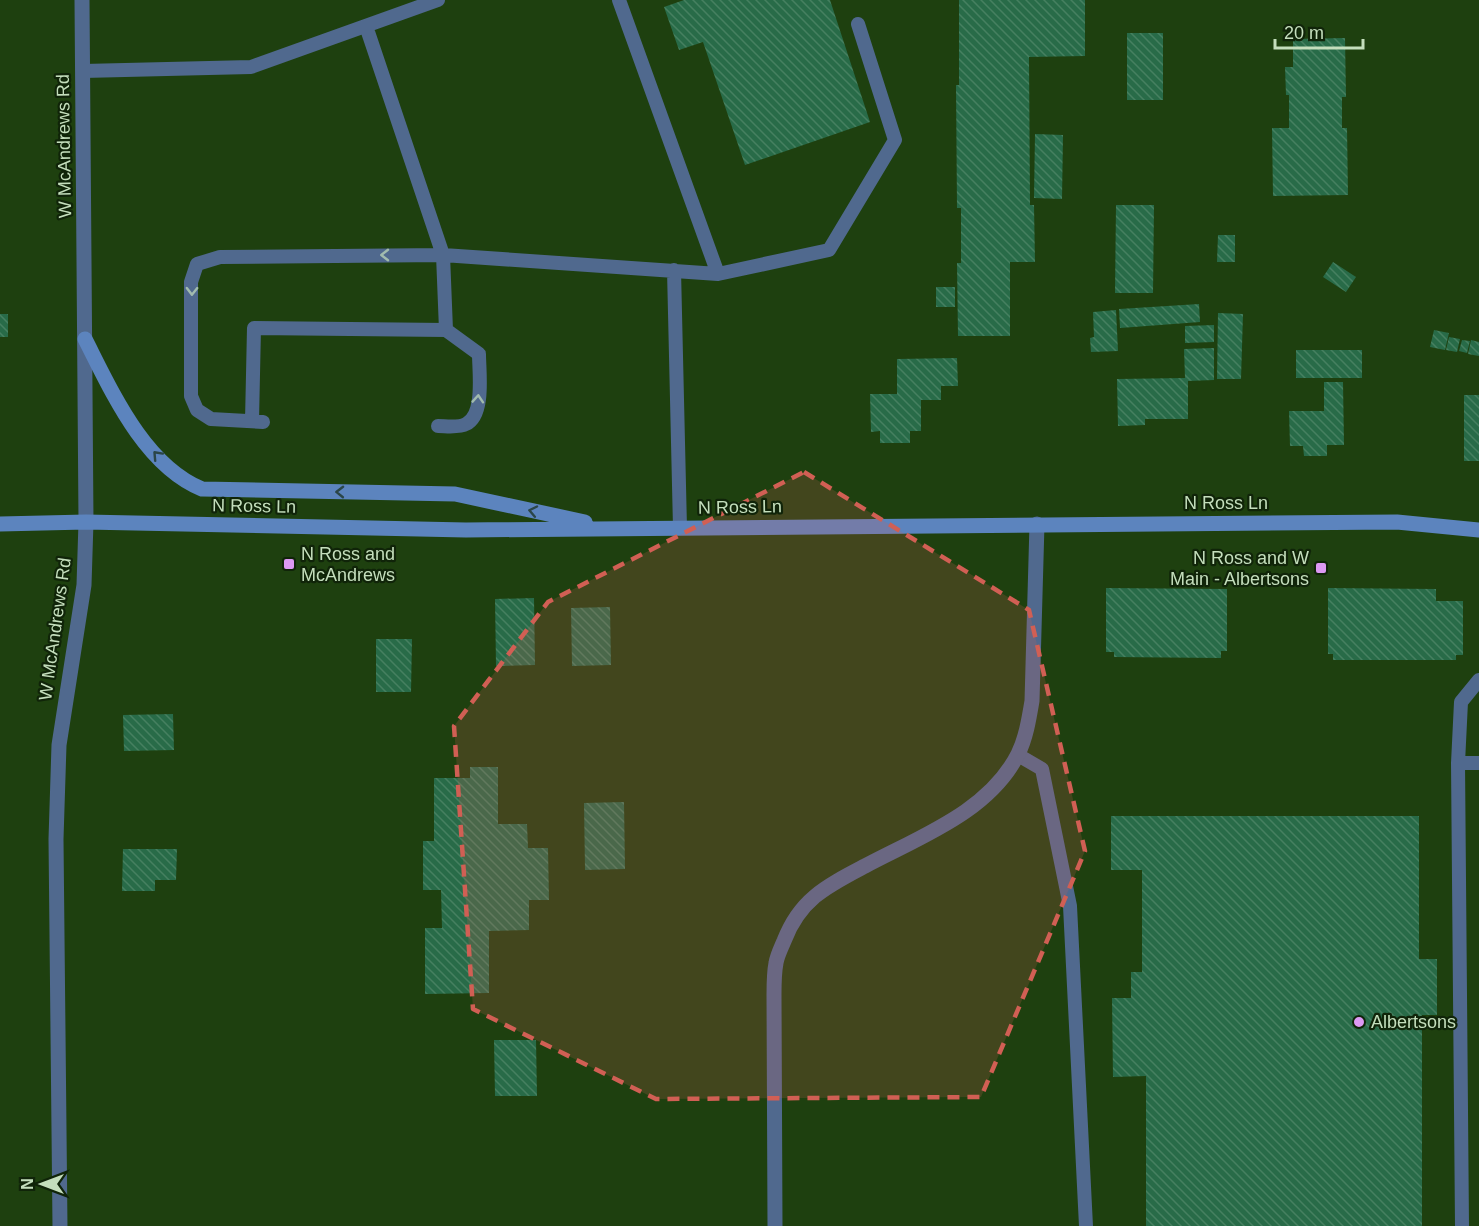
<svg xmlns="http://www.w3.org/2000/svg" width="1479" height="1226" font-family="Arial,sans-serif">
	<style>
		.building { fill: url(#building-back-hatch) }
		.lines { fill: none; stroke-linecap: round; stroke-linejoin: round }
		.service { stroke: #50698e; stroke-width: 14 }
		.minor { stroke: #50698e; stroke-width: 15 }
		.tertiary { stroke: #50698e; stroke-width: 15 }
		.secondary { stroke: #5c84be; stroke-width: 15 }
		.oneway { stroke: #a1bbae }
		.oneway2 { stroke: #2b4648 }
		.marked { fill: #d15f54; fill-opacity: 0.2; stroke: #d15f54; stroke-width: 4.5; stroke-dasharray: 12 8; stroke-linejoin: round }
		.poi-dot { fill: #dd99f3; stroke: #102409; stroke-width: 2 }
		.labels { text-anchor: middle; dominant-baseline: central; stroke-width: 4.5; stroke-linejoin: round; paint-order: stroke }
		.street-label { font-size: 18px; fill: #c4debc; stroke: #102409 }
		.poi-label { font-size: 18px; fill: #c4debc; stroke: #102409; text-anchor: start }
	</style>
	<defs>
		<pattern id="building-back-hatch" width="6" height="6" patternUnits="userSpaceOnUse" patternTransform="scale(1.5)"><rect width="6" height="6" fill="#286b48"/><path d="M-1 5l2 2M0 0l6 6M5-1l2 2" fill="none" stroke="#468060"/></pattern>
	</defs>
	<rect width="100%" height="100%" fill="#1e400f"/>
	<path class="building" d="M684,0H830L870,122L745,165L703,42L679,50L664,7Z
		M959,0H1085V56L1029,57L1030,205H1034L1035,262H1010V336H958L957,263H961V208H957L956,85H959Z
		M1127,33H1163V100H1127Z
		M1345,38L1346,97H1342V128H1347L1348,195L1273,196L1272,128H1289V95H1286L1285,67H1293V39Z
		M1035,134L1063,135L1062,199L1034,198Z
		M1116,205H1154L1153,293H1115Z
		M1218,235H1235V262H1217Z
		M1333,262L1356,277L1346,292L1323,277Z
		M936,287H955V307H936Z
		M1199,304L1200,322L1120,328L1119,309Z
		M1116,310L1118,351L1091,352L1090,338L1094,337L1093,312Z
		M1218,313L1243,314L1241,379H1217Z
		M0,314H8V337H0Z
		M1214,325V342L1185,343V326Z
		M1434,330L1449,333L1445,350L1430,347Z
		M1449,337L1460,339L1457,352L1446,350Z
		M1462,340L1470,341L1467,353L1459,351Z
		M1471,340L1479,342V356L1468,354Z
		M1214,348V380L1188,381V419H1145V425L1118,426L1117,379L1185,378L1184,349Z
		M1296,350H1362V378H1296Z
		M957,358L958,386H941V400H921V431H910V443H880V431L871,432L870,394H897V359Z
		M1324,382H1343L1344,445H1327V456H1304L1303,446H1290L1289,411H1324Z
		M1464,395H1479V461H1464Z
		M1106,588L1227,589V651H1221V658L1114,657V652H1106Z
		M1328,588L1436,589V601H1463V655H1456V660H1333V654H1328Z
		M534,598L535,665L496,666L495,599Z
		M610,607L611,665L572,666L571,608Z
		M376,639H412L411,692H376Z
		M173,714L174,750L124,751L123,715Z
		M470,767H498V824H527L528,848H548L549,900H529V930L489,931V993L425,994V928H442L441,890H423V841H434V778H470Z
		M624,802L625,869L585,870L584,803Z
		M1111,816H1419V959H1437V1015H1422V1226H1146V1076L1113,1077L1112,998H1131V972H1142V870H1111Z
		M123,849H177L176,880H155V891H122Z
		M494,1040H536L537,1096H495Z"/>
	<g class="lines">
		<path class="service" d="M366,26L443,255L718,274L619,0
			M83,71L251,67L438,0
			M674,270L680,528
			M718,274L829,250L895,140L858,24
			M252,421L254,328L446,330L479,354C479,372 485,415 466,424C459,428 446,426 438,426
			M263,422L211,419L197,410L191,396V282L197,264L220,257L443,255L446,330
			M1018,755L1042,769L1070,906L1086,1226
			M1458,763H1479
			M1462,1226L1458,763L1461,702L1479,680"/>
		<path class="minor" d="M60,1226L56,839L59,745L84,585L86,522
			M775,1226L774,995C774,984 774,973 776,963C777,956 781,948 784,941C800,899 827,886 865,866C919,837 989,812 1018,754C1026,738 1029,719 1032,701L1037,524"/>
		<path class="tertiary" d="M82,0L86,522"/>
		<path class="secondary" d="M85,339C112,392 144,465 202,489L455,494L585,522
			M0,524L86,522L466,530L1397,522L1479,530"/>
	</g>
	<defs><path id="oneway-chevron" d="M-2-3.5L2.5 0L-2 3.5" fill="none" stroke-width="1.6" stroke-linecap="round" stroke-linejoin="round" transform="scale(1.5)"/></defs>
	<g class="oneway">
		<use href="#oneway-chevron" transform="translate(385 255) rotate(180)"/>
		<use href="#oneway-chevron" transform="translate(192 291) rotate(91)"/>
		<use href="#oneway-chevron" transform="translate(478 399) rotate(-86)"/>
	</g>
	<g class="oneway2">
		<use href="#oneway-chevron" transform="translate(157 455) rotate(-133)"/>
		<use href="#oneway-chevron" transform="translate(340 492) rotate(-179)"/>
		<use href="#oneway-chevron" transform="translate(533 511) rotate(-168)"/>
	</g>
	<path class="marked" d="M804,472L1029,610L1085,851L981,1097L656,1099L473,1009L454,726L548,602Z"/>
	<g class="poi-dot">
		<rect x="283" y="558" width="12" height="12" rx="3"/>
		<rect x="1315" y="562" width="12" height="12" rx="3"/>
		<circle cx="1359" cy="1022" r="6"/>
	</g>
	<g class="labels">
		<g class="street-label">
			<text transform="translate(64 146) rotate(-91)">W McAndrews Rd</text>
			<text x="1226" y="503">N Ross Ln</text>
			<text transform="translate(254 506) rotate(1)">N Ross Ln</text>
			<text transform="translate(740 507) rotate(-1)">N Ross Ln</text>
			<text transform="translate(55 629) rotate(-82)">W McAndrews Rd</text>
		</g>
		<g class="poi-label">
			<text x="301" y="554">N Ross and<tspan x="301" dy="21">McAndrews</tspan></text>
			<text x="1309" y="558" text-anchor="end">N Ross and W<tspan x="1309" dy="21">Main - Albertsons</tspan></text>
			<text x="1371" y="1022">Albertsons</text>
		</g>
	</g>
	<g transform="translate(42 1184) rotate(270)" stroke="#102409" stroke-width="4.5" paint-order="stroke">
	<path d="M0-4.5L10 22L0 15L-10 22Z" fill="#c4debc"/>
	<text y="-9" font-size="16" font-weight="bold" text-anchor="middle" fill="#c4debc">N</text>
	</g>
	<path d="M1275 39v9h88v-9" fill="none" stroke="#c4debc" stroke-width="3"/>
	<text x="1284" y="39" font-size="18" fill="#c4debc" stroke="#102409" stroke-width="4.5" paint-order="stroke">20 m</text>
</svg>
